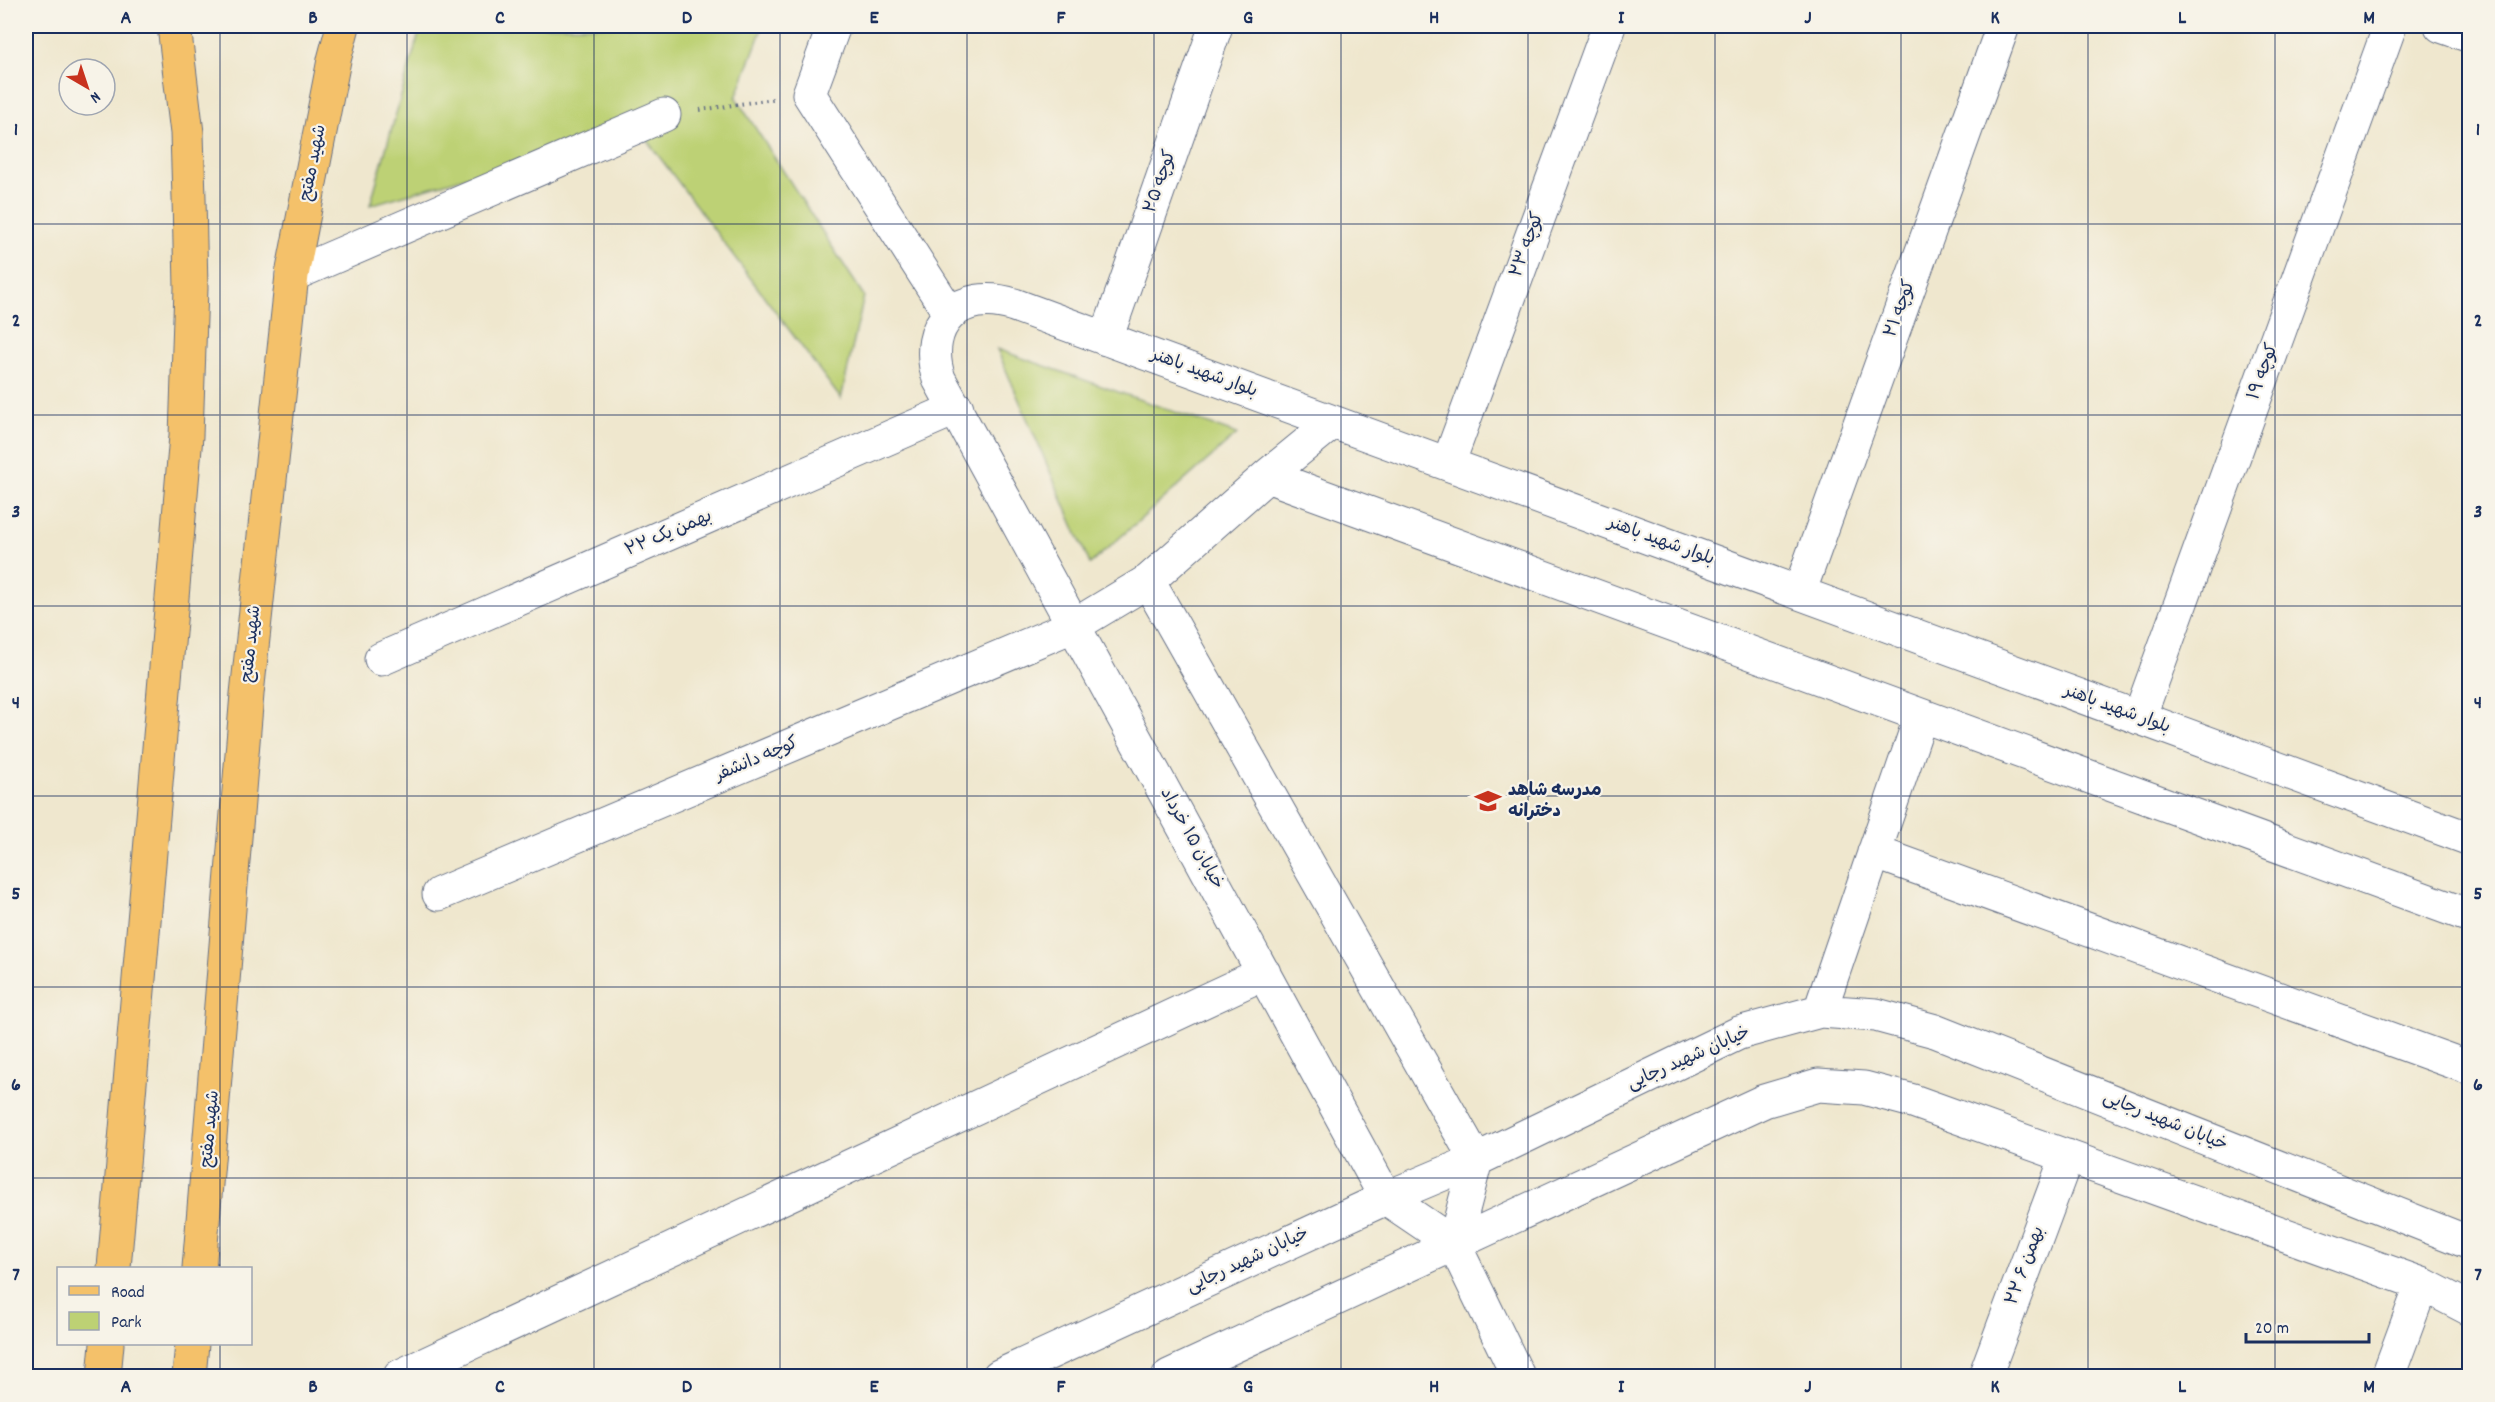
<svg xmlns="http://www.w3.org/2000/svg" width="2495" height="1402" font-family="Dekko,'Playpen Sans Arabic',sans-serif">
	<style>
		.green { fill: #bdd174; stroke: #6c8069; stroke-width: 1.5 }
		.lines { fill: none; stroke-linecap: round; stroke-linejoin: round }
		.minor-casing { stroke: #656f85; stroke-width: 35 }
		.major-casing { stroke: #656f85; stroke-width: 35 }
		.path { stroke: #656f85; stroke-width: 4; stroke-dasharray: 1.5 4.5; stroke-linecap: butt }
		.minor { stroke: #fff; stroke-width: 33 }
		.major { stroke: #f4c16a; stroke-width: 33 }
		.grid { fill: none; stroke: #1b2f5e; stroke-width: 1.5; stroke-opacity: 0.55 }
		.labels { text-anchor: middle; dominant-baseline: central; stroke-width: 4.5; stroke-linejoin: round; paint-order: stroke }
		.street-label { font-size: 18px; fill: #1b2f5e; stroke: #f7f3e8 }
		.poi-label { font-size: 18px; font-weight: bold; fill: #1b2f5e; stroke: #f7f3e8; text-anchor: start }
		.neatline { fill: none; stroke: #1b2f5e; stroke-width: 2 }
		.grid-label { font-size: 20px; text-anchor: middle; font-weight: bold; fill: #1b2f5e }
	</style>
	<rect width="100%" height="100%" fill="#f7f3e8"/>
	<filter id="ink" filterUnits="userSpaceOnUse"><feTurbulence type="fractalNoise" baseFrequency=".0167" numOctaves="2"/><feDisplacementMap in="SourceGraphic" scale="12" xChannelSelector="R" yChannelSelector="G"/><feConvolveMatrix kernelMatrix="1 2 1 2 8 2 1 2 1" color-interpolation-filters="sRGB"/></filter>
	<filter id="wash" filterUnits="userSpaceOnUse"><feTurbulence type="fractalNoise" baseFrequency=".008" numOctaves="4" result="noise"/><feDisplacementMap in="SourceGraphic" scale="24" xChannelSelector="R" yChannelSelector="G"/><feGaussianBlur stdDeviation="1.35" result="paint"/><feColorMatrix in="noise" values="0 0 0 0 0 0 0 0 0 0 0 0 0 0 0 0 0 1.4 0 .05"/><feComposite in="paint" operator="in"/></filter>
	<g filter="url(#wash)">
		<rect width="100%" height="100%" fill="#efe7ce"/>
		<path class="green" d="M421,26H763L736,98L864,296L841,399L637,127L370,205Z
			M997,349L1237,434L1090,564Z"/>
	</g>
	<g filter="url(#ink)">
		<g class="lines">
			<g class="minor-casing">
				<path id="minor" d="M834,26L809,94L950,314
					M2441,26L2470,36
					M292,275L664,115
					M1106,339L1216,26
					M1448,464L1609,26
					M1267,476L2470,916
					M1148,581L1476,1160L1454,1244
					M1799,593L2003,26
					M381,659L957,408
					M2139,718L2390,26
					M1874,852L2470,1068
					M439,894L1075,625L1148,581L1267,476L1333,422
					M1820,1011L1921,716
					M400,1376L1264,973
					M999,1376L1386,1198L1476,1160L1739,1033L1820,1011L1876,1015L1935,1031L2470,1243
					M1169,1376L1764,1101L1818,1085L1864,1088L1913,1101L2422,1284L2470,1309
					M1518,1376L1454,1244L1386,1198L939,379C921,324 960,287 1014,305L2470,839
					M1985,1376L2067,1156
					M2388,1376L2422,1284"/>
			</g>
			<g class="major-casing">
				<path id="major" d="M114,1268L186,436L191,288L189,198L187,133L174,26
					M199,1268L247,694L292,275L334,60L343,26
					M104,1376L107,1344
					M189,1376L192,1344"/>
			</g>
			<path class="path" d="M700,110L773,99"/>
			<use href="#minor" class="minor"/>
			<use href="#major" class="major"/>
		</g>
	</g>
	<path class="grid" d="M220,26V1268M407,26V1376M594,26V1376M780,26V1376M967,26V1376M1154,26V1376M1341,26V1376M1528,26V1376M1715,26V1376M1901,26V1376M2088,26V1376M2275,26V1376M26,224H2470M26,415H2470M26,606H2470M26,796H2470M26,987H2470M26,1178H2470M220,1344V1376"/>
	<defs>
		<g id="school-bare" transform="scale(2.07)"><path d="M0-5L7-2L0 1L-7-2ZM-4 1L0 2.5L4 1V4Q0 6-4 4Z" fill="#c8321e" stroke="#f7f3e8" stroke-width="2.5" paint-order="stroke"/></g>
	</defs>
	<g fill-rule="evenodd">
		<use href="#school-bare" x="1488" y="801"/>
	</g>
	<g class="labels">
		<g class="street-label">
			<text transform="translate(314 163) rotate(-79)">شهید مفتح</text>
			<text transform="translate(1161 182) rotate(-71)">کوچه ۲۵</text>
			<text transform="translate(1528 245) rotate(-70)">کوچه ۲۳</text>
			<text transform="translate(1901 309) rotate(-70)">کوچه ۲۱</text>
			<text transform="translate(2264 372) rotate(-70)">کوچه ۱۹</text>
			<text transform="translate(1204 374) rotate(20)">بلوار شهید باهنر</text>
			<text transform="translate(669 534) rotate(-23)">۲۲ بهمن یک</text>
			<text transform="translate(1661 542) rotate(20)">بلوار شهید باهنر</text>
			<text transform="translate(252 644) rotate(-84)">شهید مفتح</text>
			<text transform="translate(2117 710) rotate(20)">بلوار شهید باهنر</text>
			<text transform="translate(757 760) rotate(-23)">کوچه دانشفر</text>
			<text transform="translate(1191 839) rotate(61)">خیابان ۱۵ خرداد</text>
			<text transform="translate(1689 1059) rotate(-24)">خیابان شهید رجایی</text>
			<text transform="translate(2165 1122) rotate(22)">خیابان شهید رجایی</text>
			<text transform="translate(211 1129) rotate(-85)">شهید مفتح</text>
			<text transform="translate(1248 1261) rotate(-25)">خیابان شهید رجایی</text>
			<text transform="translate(2026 1266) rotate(-70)">۲۲ بهمن ۶</text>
		</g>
		<g class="poi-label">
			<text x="1508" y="791">مدرسه شاهد<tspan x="1508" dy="21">دخترانه</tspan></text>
		</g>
	</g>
	<rect width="2495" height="1402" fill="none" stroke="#f7f3e8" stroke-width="66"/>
	<rect x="57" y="1267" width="195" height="78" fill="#f7f3e8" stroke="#9fa5b1" stroke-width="1.5"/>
	<rect x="69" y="1286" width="30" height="9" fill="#f4c16a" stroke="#9fa5b1" stroke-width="1.5"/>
	<text x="111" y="1297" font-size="18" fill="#1b2f5e">Road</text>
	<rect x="69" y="1312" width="30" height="18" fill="#bdd174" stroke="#9fa5b1" stroke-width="1.5"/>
	<text x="111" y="1327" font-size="18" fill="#1b2f5e">Park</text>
	<g transform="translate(87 87) rotate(141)"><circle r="28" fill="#f7f3e8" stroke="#9fa5b1" stroke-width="1.5"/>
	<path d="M0-4.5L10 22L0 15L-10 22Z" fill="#c8321e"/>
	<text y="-9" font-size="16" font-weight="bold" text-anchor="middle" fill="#1b2f5e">N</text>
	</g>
	<path d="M2246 1333v9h123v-9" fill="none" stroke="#1b2f5e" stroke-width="3"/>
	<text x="2255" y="1333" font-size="18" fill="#1b2f5e" stroke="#f7f3e8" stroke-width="4.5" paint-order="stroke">20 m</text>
	<rect x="33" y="33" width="2429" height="1336" class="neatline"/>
	<g class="grid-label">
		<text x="126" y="23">A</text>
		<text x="313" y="23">B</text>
		<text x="500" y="23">C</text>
		<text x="687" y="23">D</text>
		<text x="874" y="23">E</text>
		<text x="1061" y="23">F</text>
		<text x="1248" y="23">G</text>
		<text x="1434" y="23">H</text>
		<text x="1621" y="23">I</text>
		<text x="1808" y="23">J</text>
		<text x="1995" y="23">K</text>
		<text x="2182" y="23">L</text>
		<text x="2369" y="23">M</text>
		<text x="16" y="135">1</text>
		<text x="2478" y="135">1</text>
		<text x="16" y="326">2</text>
		<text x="2478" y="326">2</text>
		<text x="16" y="517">3</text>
		<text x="2478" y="517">3</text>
		<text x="16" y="708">4</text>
		<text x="2478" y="708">4</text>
		<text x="16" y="899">5</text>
		<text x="2478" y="899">5</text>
		<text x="16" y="1090">6</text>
		<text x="2478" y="1090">6</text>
		<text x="16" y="1280">7</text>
		<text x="2478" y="1280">7</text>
		<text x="126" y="1392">A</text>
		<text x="313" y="1392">B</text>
		<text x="500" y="1392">C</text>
		<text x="687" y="1392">D</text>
		<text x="874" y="1392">E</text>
		<text x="1061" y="1392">F</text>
		<text x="1248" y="1392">G</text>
		<text x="1434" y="1392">H</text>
		<text x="1621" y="1392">I</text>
		<text x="1808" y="1392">J</text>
		<text x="1995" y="1392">K</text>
		<text x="2182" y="1392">L</text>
		<text x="2369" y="1392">M</text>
	</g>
</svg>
